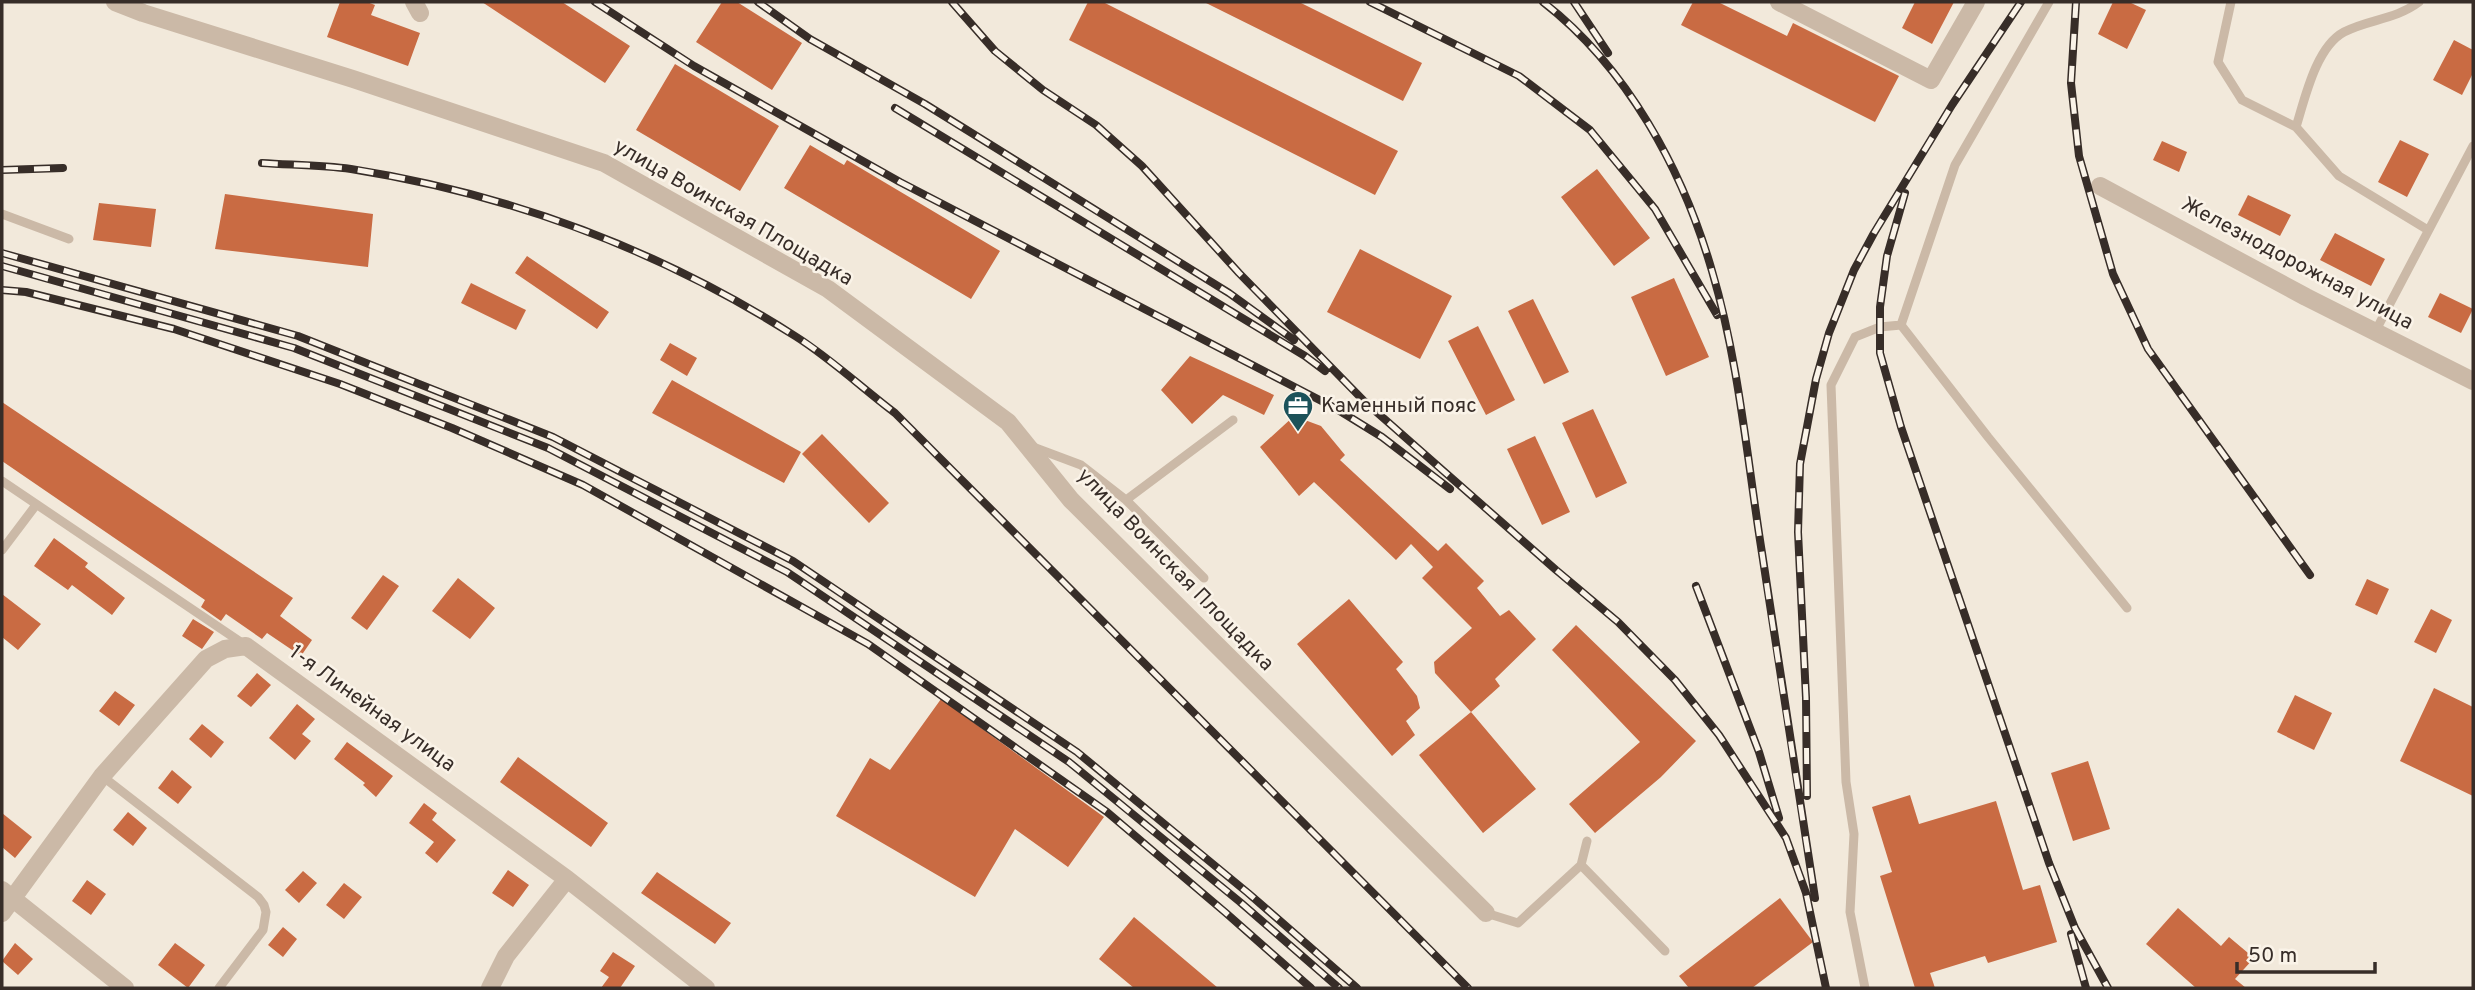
<svg xmlns="http://www.w3.org/2000/svg" width="2475" height="990" font-family="Overpass,sans-serif">
	<style>
		.building { fill: #c96b43 }
		.lines { fill: none; stroke-linecap: round; stroke-linejoin: round }
		.lane { stroke: #cbb9a7; stroke-width: 9 }
		.street { stroke: #cbb9a7; stroke-width: 18 }
		.rail-casing { stroke: #372d28; stroke-width: 8 }
		.rail { stroke: #faf3e8; stroke-width: 5; stroke-dasharray: 16; stroke-linecap: butt }
		.labels { text-anchor: middle; dominant-baseline: central; stroke-width: 5; stroke-linejoin: round; paint-order: stroke }
		.street-label { font-size: 21px; fill: #372d28; stroke: #faf3e8 }
		.poi-label { font-size: 21px; fill: #372d28; stroke: #faf3e8; text-anchor: start }
	</style>
	<rect width="100%" height="100%" fill="#f2e9db"/>
	<path class="building" d="M340,2H367L375,5L371,15L420,33L408,66L327,37Z
		M482,2H562L630,46L605,83Z
		M722,2H737L802,43L772,90L696,42Z
		M1088,2H1103L1398,151L1375,195L1069,40Z
		M1204,2H1299L1422,63L1403,101Z
		M1693,2H1718L1787,36L1793,23L1899,76L1875,122L1681,25Z
		M1915,2H1954L1932,44L1902,28Z
		M2113,2H2129L2146,10L2127,49L2098,34Z
		M2454,40L2473,50V73L2462,95L2433,80Z
		M675,64L779,126L740,191L636,130Z
		M2400,140L2429,154L2407,197L2378,182Z
		M2162,141L2187,152L2179,172L2153,160Z
		M810,145L844,165L847,160L1000,251L971,299L784,188Z
		M1597,169L1650,238L1614,266L1561,197Z
		M225,194L373,214L368,267L215,249Z
		M2248,195L2291,215L2280,236L2238,215Z
		M99,203L156,209L151,247L93,240Z
		M2335,233L2385,259L2371,286L2320,260Z
		M1360,249L1452,296L1420,359L1327,312Z
		M527,256L609,312L597,329L515,273Z
		M1674,278L1709,357L1666,376L1631,297Z
		M471,283L526,310L516,330L461,303Z
		M2440,293L2473,309L2461,333L2428,317Z
		M1533,299L1569,372L1544,384L1508,311Z
		M1478,326L1515,400L1486,415L1448,341Z
		M670,343L697,358L687,376L660,360Z
		M1190,356L1274,395L1264,415L1223,395L1192,424L1161,390Z
		M672,380L801,452L784,483L652,413Z
		M2,402L293,598L280,616L312,640L301,656L267,633L262,639L226,614L221,621L201,607L205,600L2,461Z
		M1593,409L1627,483L1596,498L1562,423Z
		M1294,416L1321,426L1345,455L1340,460L1438,551L1446,543L1484,581L1477,588L1500,616L1509,610L1536,639L1495,679L1500,686L1471,712L1435,673L1434,662L1472,628L1422,578L1433,567L1411,544L1396,560L1314,482L1299,496L1260,447Z
		M822,434L889,503L869,523L802,454Z
		M1535,436L1570,512L1542,525L1507,449Z
		M54,538L88,563L85,567L125,598L112,615L72,585L68,590L34,566Z
		M383,575L399,586L367,630L351,618Z
		M458,578L495,608L470,639L432,611Z
		M2367,579L2389,589L2377,615L2355,605Z
		M2,594L41,624L18,650L2,637Z
		M1349,599L1403,662L1396,669L1417,696L1420,708L1406,721L1415,735L1392,756L1297,644Z
		M2431,609L2452,620L2436,653L2414,642Z
		M193,619L214,632L202,649L182,636Z
		M1576,625L1696,741L1661,777L1595,833L1569,804L1640,742L1552,650Z
		M257,673L271,685L251,707L237,696Z
		M2434,688L2473,707V796L2400,761Z
		M115,691L135,705L119,726L99,711Z
		M2295,695L2332,713L2314,750L2277,732Z
		M941,699L1104,817L1068,867L1015,829L975,897L836,816L870,758L890,770Z
		M297,704L315,719L302,734L311,741L295,760L269,738Z
		M1471,712L1536,789L1483,833L1419,755Z
		M202,724L224,742L211,758L189,739Z
		M347,742L393,776L376,797L363,785L365,783L334,759Z
		M518,757L608,823L591,847L500,782Z
		M2088,761L2110,829L2073,841L2051,773Z
		M172,770L192,787L178,804L158,788Z
		M1910,795L1919,824L1996,801L2023,890L2040,885L2057,942L1988,963L1985,956L1930,973L1935,988H1915L1880,876L1892,872L1872,807Z
		M424,803L437,813L432,820L456,840L437,863L425,853L434,842L409,823Z
		M128,812L147,828L133,846L113,830Z
		M2,813L32,837L15,858L2,847Z
		M508,870L529,885L513,907L492,893Z
		M303,871L317,883L299,903L285,890Z
		M657,872L731,923L715,944L641,893Z
		M87,880L106,894L91,915L72,901Z
		M344,883L362,897L344,919L326,905Z
		M1780,898L1813,942L1752,988H1689L1679,976Z
		M2178,908L2221,946L2229,937L2254,958L2235,979L2246,988H2196L2146,944Z
		M1134,917L1218,988H1134L1099,959Z
		M283,927L297,939L283,957L268,945Z
		M15,943L33,959L18,975L2,961Z
		M175,943L205,965L188,988L158,965Z
		M613,952L635,966L620,988H601L609,977L600,971Z"/>
	<g class="lines">
		<path class="lane" d="M2049,2L1955,165L1901,325L1988,437L2127,608
			M2231,2L2218,62L2242,100L2296,127L2339,176L2428,230
			M2296,127C2305,98 2316,47 2344,32C2369,19 2395,20 2419,2
			M2,214L69,239
			M2375,332L2473,146
			M1033,447L1081,465L1126,500L1204,578
			M2,481L245,645
			M1126,500L1233,420
			M2,550L36,505
			M102,776L258,897L264,905L266,912L263,930L219,988
			M1581,865L1665,951
			M1486,913L1518,923L1581,865L1587,841
			M1865,988L1850,912L1854,834L1846,782L1831,385L1855,337L1880,327L1901,325"/>
		<path class="street" d="M115,2L143,13L353,79L604,163L828,289L1008,422L1071,500L1486,913
			M414,2L420,13
			M1779,2L1931,80L1976,2
			M2100,186L2306,297L2473,381
			M2,890L125,988
			M2,913L102,776L206,659L225,649L246,646L567,879L706,988
			M490,988L506,956L567,879"/>
		<g class="rail-casing">
			<path id="rail" d="M595,2L694,66L900,182L1335,408L1382,437L1450,489
				M758,2L810,39L925,104L1229,293L1294,340
				M952,2L995,51L1043,90L1096,125L1142,166L1239,273L1364,401L1556,570L1618,622L1675,680L1719,735L1786,838L1806,893L1826,988
				M1370,2L1519,76L1590,130L1655,209L1717,315
				M1543,2C1627,67 1683,170 1712,271C1739,362 1747,459 1762,553C1779,668 1797,783 1815,898
				M1574,2L1608,53
				M2076,2L2071,83L2079,156L2113,274L2148,349L2310,575
				M895,108L1305,356L1325,371
				M262,163C291,165 322,165 351,169C509,194 660,250 795,336C830,358 862,388 895,413L1468,988
				M2,170L63,168
				M1905,193L1887,256L1880,307V353L1901,427L2049,863L2075,928L2108,988
				M2,253L298,336L553,437L793,561L1077,752L1248,893L1357,988
				M2,266L294,348L548,448L787,572L1069,762L1240,902L1339,988
				M2,290L26,292L174,329L340,384L452,428L583,485L868,644L1107,812L1226,913L1311,988
				M1696,586L1759,752L1779,818
				M1807,796L1806,698L1798,532L1800,464L1816,379L1829,333L1854,270L1874,233L1952,105L2021,2
				M2071,934L2086,988"/>
		</g>
		<use href="#rail" class="rail"/>
	</g>
	<defs>
		<g id="office-pin" transform="scale(1.575)"><path d="M0 17L-7.5 6A9.5 9.5 0 1 1 7.5 6Z" fill="#1c525a" stroke="#faf3e8"/><path d="M-6-3h4V-5.5h4V-3h4V5H-6ZM-1-4.5V-3h2v-1.5ZM-6 0V1H6V0Z" fill="#fff"/></g>
	</defs>
	<g fill-rule="evenodd">
		<use href="#office-pin" x="1298" y="406"/>
	</g>
	<g class="labels">
		<g class="street-label">
			<text transform="translate(733 213) rotate(30)">улица Воинская Площадка</text>
			<text transform="translate(2297 264) rotate(28)">Железнодорожная улица</text>
			<text transform="translate(1175 570) rotate(46)">улица Воинская Площадка</text>
			<text transform="translate(372 709) rotate(36)">1-я Линейная улица</text>
		</g>
		<g class="poi-label">
			<text x="1321" y="406">Каменный пояс</text>
		</g>
	</g>
	<rect width="2475" height="990" fill="none" stroke="#372d28" stroke-width="7"/>
	<path d="M2237 962v10h138v-10" fill="none" stroke="#372d28" stroke-width="3.5"/>
	<text x="2248" y="962" font-size="21" fill="#372d28" stroke="#faf3e8" stroke-width="5" paint-order="stroke">50 m</text>
</svg>
